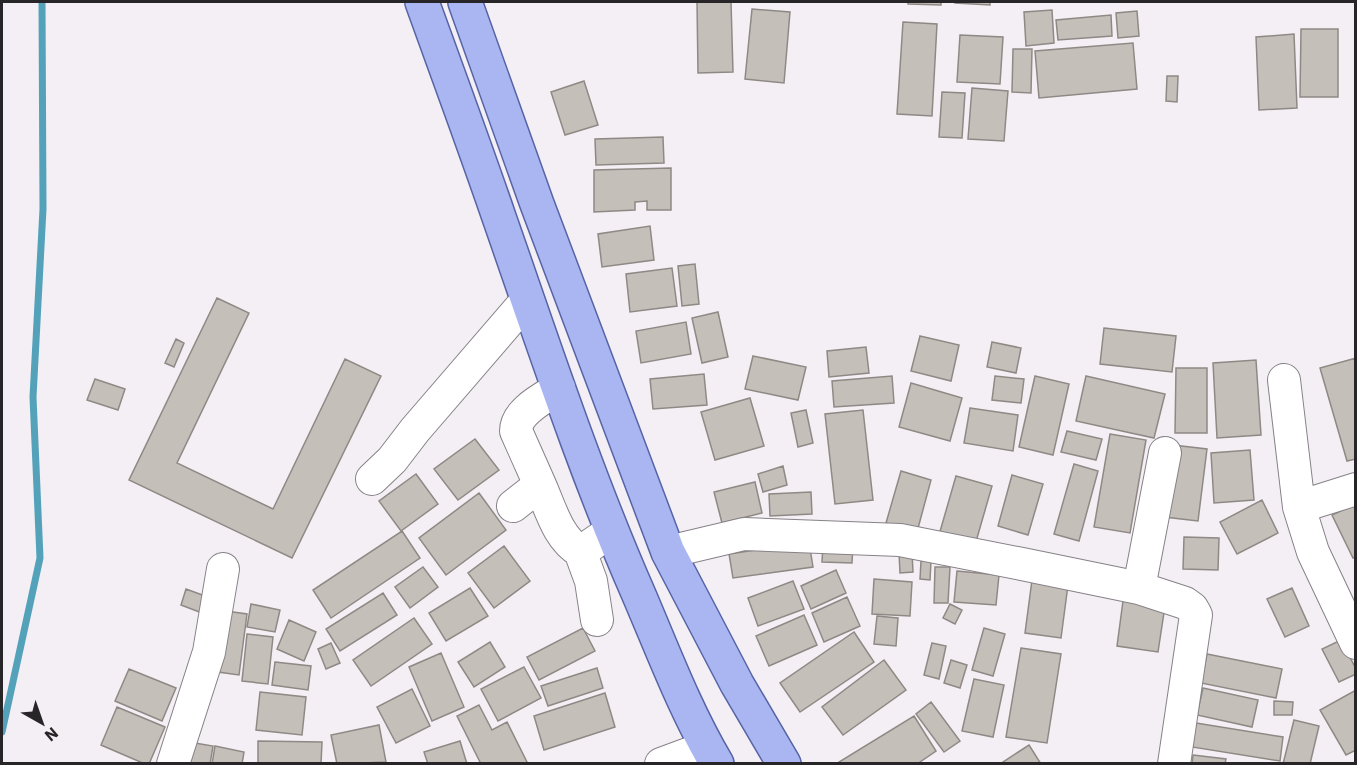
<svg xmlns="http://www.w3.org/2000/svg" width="1357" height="765" font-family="'IBM Plex Sans',sans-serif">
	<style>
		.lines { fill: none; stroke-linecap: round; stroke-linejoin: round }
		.stream { stroke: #53a2b9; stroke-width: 7 }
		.building { fill: #c5bfba; stroke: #8f8985; stroke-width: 1.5 }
		.minor-casing { stroke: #868287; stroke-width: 34 }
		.major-casing { stroke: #5664a6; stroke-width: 36 }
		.minor { stroke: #fff; stroke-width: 32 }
		.major { stroke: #a9b6f2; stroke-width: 33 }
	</style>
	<rect width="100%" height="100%" fill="#f4eff4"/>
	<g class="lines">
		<path class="stream" d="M2,732L40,558L33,397L43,209L42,2"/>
	</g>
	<path class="building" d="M697,2H731L733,72L698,73Z
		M908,2H941V5L908,4Z
		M955,2H990V5L955,3Z
		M752,9L790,12L784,83L745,79Z
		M1052,10L1054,43L1026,46L1024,12Z
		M1137,11L1139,36L1118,38L1116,13Z
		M1111,15L1112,36L1058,40L1056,20Z
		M903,22L937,24L932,116L897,114Z
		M1301,29H1338V97H1300Z
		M1294,34L1297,108L1259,110L1256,37Z
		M960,35L1003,37L1000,84L957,82Z
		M1133,43L1137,89L1039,98L1035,51Z
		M1013,49H1032L1031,93L1012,92Z
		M1167,76H1178L1177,102L1166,101Z
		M584,81L598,125L565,135L551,92Z
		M972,88L1008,91L1004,141L968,139Z
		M942,92L965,93L962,138L939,137Z
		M663,137L664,163L596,165L595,139Z
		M671,168V210H647V201L635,202V210L594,212V170Z
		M650,226L654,260L602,267L598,234Z
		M695,264L699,304L682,306L678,266Z
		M672,268L677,306L630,312L626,274Z
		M217,298L249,313L177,463L273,509L345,359L381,376L292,558L129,480Z
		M718,312L728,357L702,363L692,318Z
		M686,322L691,354L641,363L636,331Z
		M1104,328L1176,336L1172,372L1100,364Z
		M920,336L959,345L951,381L911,371Z
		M176,339L184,343L174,367L165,363Z
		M992,342L1021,348L1016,373L987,367Z
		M866,347L869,373L829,377L827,351Z
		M753,356L806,367L798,400L745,389Z
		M1356,358V459L1347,461L1320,368Z
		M1256,360L1261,435L1217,438L1213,363Z
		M1176,368H1207V433H1175Z
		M704,374L707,405L653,409L650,379Z
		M892,376L894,403L834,407L832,381Z
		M995,376L1024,379L1021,403L992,400Z
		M1035,376L1069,384L1053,455L1019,447Z
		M1086,376L1165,394L1154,438L1076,421Z
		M95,379L125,389L118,410L87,400Z
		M911,383L962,398L950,441L899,427Z
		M750,398L764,446L715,460L701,412Z
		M970,408L1018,415L1013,451L964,443Z
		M806,410L813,443L798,447L791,413Z
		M863,410L873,500L835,504L825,414Z
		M1067,431L1102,439L1096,460L1061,452Z
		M1110,434L1146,440L1130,533L1094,527Z
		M475,439L499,470L458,500L434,469Z
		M1173,445L1207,449L1198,521L1164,517Z
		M1250,450L1254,500L1214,503L1211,453Z
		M1074,464L1098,471L1079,541L1054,534Z
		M783,466L787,485L763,492L758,474Z
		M901,471L931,480L917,532L886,523Z
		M416,474L438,504L401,531L379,501Z
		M1012,475L1043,484L1028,535L998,526Z
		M956,476L992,486L975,545L939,535Z
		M755,482L762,513L722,523L714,492Z
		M811,492L812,514L770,516L769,494Z
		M479,493L506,530L446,575L419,538Z
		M1262,500L1278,533L1237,554L1220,522Z
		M1356,504V557L1353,558L1332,515Z
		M402,531L420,558L331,618L313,590Z
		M1184,537L1219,538L1218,570L1183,569Z
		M809,542L813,567L733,578L729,554Z
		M823,544H853L852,563L822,562Z
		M504,546L530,581L494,608L468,573Z
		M912,552L913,572L900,573L899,553Z
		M921,561H931L930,580L920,579Z
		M423,567L438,587L410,608L395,587Z
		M935,567H950L948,603H934Z
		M836,570L846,593L811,609L801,586Z
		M957,571L999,575L996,605L954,602Z
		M874,579L912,582L910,616L872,614Z
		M1032,580L1068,585L1061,638L1025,633Z
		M793,581L804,609L758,626L748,598Z
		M470,588L488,616L446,641L429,613Z
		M1292,588L1309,626L1285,637L1267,599Z
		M186,589L216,600L210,616L181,605Z
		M383,593L397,615L340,651L326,629Z
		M847,597L860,626L824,642L812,613Z
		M1123,601L1165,606L1158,652L1117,646Z
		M251,604L280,610L275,632L247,627Z
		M950,604L962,610L955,624L943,618Z
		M226,611L247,614L239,675L218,672Z
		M804,615L817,645L769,666L756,636Z
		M877,616L898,618L896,646L874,644Z
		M414,618L432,644L371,686L353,660Z
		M289,620L316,632L304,661L277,649Z
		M583,628L595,651L539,680L527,657Z
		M984,628L1005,634L993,676L972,670Z
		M854,632L874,662L800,712L780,683Z
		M247,634L273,637L268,684L242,681Z
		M1341,640L1356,669V674L1339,682L1322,649Z
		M490,642L505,667L474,687L458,662Z
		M331,643L340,663L326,669L318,649Z
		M932,643L946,646L939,679L924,675Z
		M1021,648L1061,654L1047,743L1006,737Z
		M441,653L464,707L432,721L409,667Z
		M1207,654L1282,669L1276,698L1201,683Z
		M884,660L906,690L843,735L822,707Z
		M951,660L967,665L960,688L944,683Z
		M275,662L311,666L308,690L272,685Z
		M524,667L541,698L498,721L481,689Z
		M597,668L603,688L548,706L541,686Z
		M129,669L176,688L162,721L115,701Z
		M974,679L1004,685L993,737L962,731Z
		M1203,688L1258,700L1252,727L1197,715Z
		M412,689L430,726L396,743L377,707Z
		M1356,690V750L1346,755L1320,710Z
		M260,692L306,697L302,735L256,730Z
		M605,693L615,727L544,750L534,716Z
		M1274,701L1293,702L1292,715H1274Z
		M931,702L960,741L944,752L916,714Z
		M479,705L492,730L507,722L528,764H481L457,716Z
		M117,707L165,727L149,764H145L101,745Z
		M914,716L936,751L917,764H840L839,762Z
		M1294,720L1319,726L1310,764H1283Z
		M1196,723L1283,737L1280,761L1192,747Z
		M379,725L386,762L337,764L331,735Z
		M258,741L322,742L321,764H258Z
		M460,741L467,764H428L424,752Z
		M189,742L213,746L210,764H185Z
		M1029,745L1041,764H1000Z
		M215,746L244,752L242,764H212Z
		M1193,755L1226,759L1225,764H1192Z"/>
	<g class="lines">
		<g class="minor-casing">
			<path id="minor" d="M1284,380L1299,507L1313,552L1356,643
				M372,479L392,460L415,430L527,300
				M540,485C550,507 558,539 580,551
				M513,506L540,485L516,431C516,411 544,398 559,388
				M1299,507L1356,489
				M668,552L744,534L900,540L1022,564L1139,588L1185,603L1192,608L1196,615L1174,764
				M1139,588L1165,453
				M597,620L591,581L580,551L588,547L611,531
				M173,764L209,652L223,569
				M661,764L707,747"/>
		</g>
		<g class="major-casing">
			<path id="major" d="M422,2C448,74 475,147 500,220C544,346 585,472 639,595C663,651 685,710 717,764
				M465,2L537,204L668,552L737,684L784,764"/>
		</g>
		<use href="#minor" class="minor"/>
		<use href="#major" class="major"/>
	</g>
	<rect width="1357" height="765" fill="none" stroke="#272527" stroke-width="6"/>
	<g transform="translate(42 723) rotate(140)" stroke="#f4eff4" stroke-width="4.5" paint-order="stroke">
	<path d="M0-4.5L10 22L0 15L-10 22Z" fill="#272527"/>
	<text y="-9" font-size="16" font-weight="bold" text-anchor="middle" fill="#272527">N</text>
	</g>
</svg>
